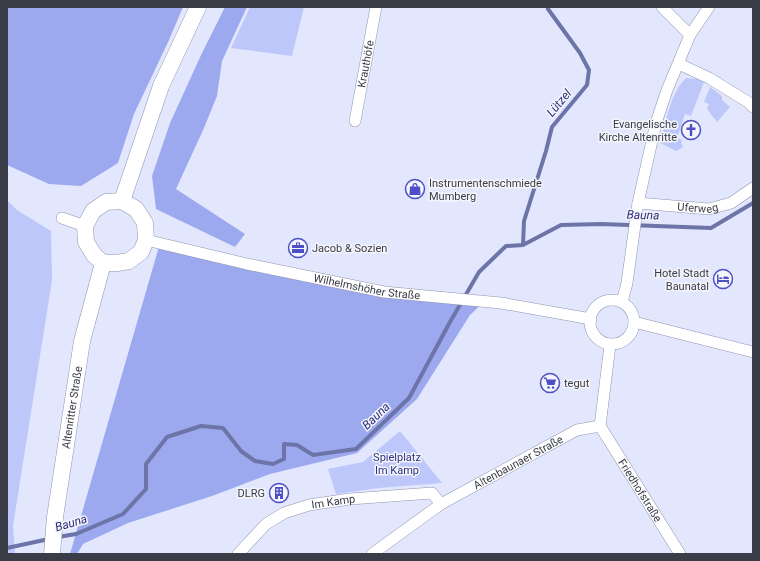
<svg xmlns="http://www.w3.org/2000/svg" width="760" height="561" font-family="Roboto,sans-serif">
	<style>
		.green { fill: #bdc7f9 }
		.forest { fill: #9da9ef }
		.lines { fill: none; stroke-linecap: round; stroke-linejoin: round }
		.stream { stroke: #6d75a8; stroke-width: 4 }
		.minor-casing { stroke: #8f94ae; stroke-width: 12 }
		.secondary-casing { stroke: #8f94ae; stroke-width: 17 }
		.minor { stroke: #fff; stroke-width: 11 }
		.secondary { stroke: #fff; stroke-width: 16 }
		.labels { text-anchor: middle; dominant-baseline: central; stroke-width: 3; stroke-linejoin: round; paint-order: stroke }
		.street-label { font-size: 11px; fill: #3a3c47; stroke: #f4f5fb }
		.poi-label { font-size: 11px; fill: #3a3c47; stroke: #f4f5fb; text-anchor: end }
		.park-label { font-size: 11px; fill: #2f3181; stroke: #f4f5fb }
		.water-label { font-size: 12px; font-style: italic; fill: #2b2c7c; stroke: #f4f5fb }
	</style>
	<rect width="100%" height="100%" fill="#e2e7fe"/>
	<path class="green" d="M250,7H304L292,56L231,48Z
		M686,78L697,79L704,82L691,116L685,114L677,138L682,140L681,143L683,147L676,151L660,143C666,123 670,93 686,78Z
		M710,87L722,96V100L730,107L717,122L707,109L709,104L704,102Z
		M7,200L17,210L51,231L52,280L13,526L15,554H7Z
		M400,431L442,483L379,488L336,494L328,469L363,462Z"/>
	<path class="forest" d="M7,7H183L169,40L134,114L118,163L81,186L49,184L7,165Z
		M225,7H247L222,61L217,96L204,128L176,189L245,234L235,247L156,209L152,176L170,123L202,53Z
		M160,243L384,292L485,301L470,315L417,399L357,453L270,474L212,496L128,523L83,544L77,554H70Z"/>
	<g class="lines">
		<path class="stream" d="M523,245L524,221L546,151L552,127L587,85L589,70L580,53L548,9V7
			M58,537L76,534L123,514L146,489V464L167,437L201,426L223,428L241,451L255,461L273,464L284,459V444L297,445L313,455L356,449L409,398L450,322L479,272L506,246L523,245L561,225L601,224L711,228L753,203
			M7,548L49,539"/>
		<g class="minor-casing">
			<g id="minor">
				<path d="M662,7L690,35"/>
				<path d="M679,64L709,78L748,102L753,107"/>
				<path id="s1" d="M355,121L376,7"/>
				<path id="s2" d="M638,203L709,209L731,203L753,188"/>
				<path d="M62,218L85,226"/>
				<path id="s3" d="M146,240L247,264L384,292L501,303L591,319"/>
				<circle cx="612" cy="322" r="22"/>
				<path d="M622,302L627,283L638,203L656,123L667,90L690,35L709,7"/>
				<path d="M634,322L753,352"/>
				<path id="s4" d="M600,426L680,554"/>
				<path d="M600,426L610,345"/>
				<path id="s5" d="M238,554L266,524L284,513L309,505L350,499L432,493L441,504"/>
				<path id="s6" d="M372,554L441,504L577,430L600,426"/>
			</g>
		</g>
		<g class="secondary-casing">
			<g id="secondary">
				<path d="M122,201L161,86L198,7"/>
				<path d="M122,201L136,209L145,223L146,240L141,252L129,261L117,263H103L94,255L86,242L85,226L93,211L106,202Z"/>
				<path id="s7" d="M52,554L55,517L82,341L103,263"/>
			</g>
		</g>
		<use href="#minor" class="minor"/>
		<use href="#secondary" class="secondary"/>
	</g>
	<defs>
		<g id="church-ring" transform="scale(1)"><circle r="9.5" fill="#f4f5fb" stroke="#4c4fc5" stroke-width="1.5"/><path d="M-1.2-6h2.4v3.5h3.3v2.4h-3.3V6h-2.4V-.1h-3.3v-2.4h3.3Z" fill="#4c4fc5"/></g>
		<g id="shop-ring" transform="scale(1)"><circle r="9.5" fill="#f4f5fb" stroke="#4c4fc5" stroke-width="1.5"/><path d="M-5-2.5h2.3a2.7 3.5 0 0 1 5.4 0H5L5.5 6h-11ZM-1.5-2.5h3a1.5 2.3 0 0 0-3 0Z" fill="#4c4fc5"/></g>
		<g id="office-ring" transform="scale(1)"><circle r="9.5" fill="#f4f5fb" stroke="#4c4fc5" stroke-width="1.5"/><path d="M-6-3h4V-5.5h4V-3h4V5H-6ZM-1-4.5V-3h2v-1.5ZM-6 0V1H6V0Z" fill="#4c4fc5"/></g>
		<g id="hotel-ring" transform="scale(1)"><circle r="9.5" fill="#f4f5fb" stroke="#4c4fc5" stroke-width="1.5"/><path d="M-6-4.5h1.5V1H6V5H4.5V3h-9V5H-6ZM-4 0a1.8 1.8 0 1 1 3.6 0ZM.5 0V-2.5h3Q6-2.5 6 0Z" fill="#4c4fc5"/></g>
		<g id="supermarket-ring" transform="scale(1)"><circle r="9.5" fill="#f4f5fb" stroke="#4c4fc5" stroke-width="1.5"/><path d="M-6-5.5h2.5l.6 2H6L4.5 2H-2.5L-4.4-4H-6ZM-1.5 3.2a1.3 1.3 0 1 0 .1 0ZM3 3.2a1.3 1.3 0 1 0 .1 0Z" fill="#4c4fc5"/></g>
		<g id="building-ring" transform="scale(1)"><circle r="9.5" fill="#f4f5fb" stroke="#4c4fc5" stroke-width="1.5"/><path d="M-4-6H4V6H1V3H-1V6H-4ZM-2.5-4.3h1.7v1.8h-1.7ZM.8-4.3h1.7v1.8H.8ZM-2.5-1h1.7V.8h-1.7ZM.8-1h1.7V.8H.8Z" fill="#4c4fc5"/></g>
	</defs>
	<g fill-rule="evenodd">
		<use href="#church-ring" x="691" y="130"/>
		<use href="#shop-ring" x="415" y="189"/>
		<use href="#office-ring" x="298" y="248"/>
		<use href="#hotel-ring" x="723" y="279"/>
		<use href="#supermarket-ring" x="550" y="383"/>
		<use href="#building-ring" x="279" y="493"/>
	</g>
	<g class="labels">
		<g class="street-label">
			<text stroke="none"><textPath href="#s1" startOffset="58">Krauthöfe</textPath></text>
			<text stroke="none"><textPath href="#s2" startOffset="60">Uferweg</textPath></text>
			<text stroke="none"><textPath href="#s3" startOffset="226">Wilhelmshöher Straße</textPath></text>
			<text stroke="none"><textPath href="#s7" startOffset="148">Altenritter Straße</textPath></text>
			<text stroke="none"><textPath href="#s6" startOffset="173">Altenbaunaer Straße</textPath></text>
			<text stroke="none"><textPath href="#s4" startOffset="76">Friedhofstraße</textPath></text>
			<text stroke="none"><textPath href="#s5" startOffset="113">Im Kamp</textPath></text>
		</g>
		<g class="poi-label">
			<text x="677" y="124">Evangelische<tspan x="677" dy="13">Kirche Altenritte</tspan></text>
			<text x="429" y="183" text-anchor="start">Instrumentenschmiede<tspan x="429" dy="13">Mumberg</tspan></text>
			<text x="312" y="248" text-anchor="start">Jacob &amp; Sozien</text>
			<text x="709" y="273">Hotel Stadt<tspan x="709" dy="13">Baunatal</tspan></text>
			<text x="564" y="383" text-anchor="start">tegut</text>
			<text x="265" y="493">DLRG</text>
		</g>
		<g class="park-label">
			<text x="397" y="457">Spielplatz<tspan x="397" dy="13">Im Kamp</tspan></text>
		</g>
		<g class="water-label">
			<text transform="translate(559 103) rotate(-50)">Lützel</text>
			<text transform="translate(643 215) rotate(2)">Bauna</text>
			<text transform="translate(376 416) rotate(-44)">Bauna</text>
			<text transform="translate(71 523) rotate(-17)">Bauna</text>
		</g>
	</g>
	<rect width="760" height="561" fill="none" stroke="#3a3c47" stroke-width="16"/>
</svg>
